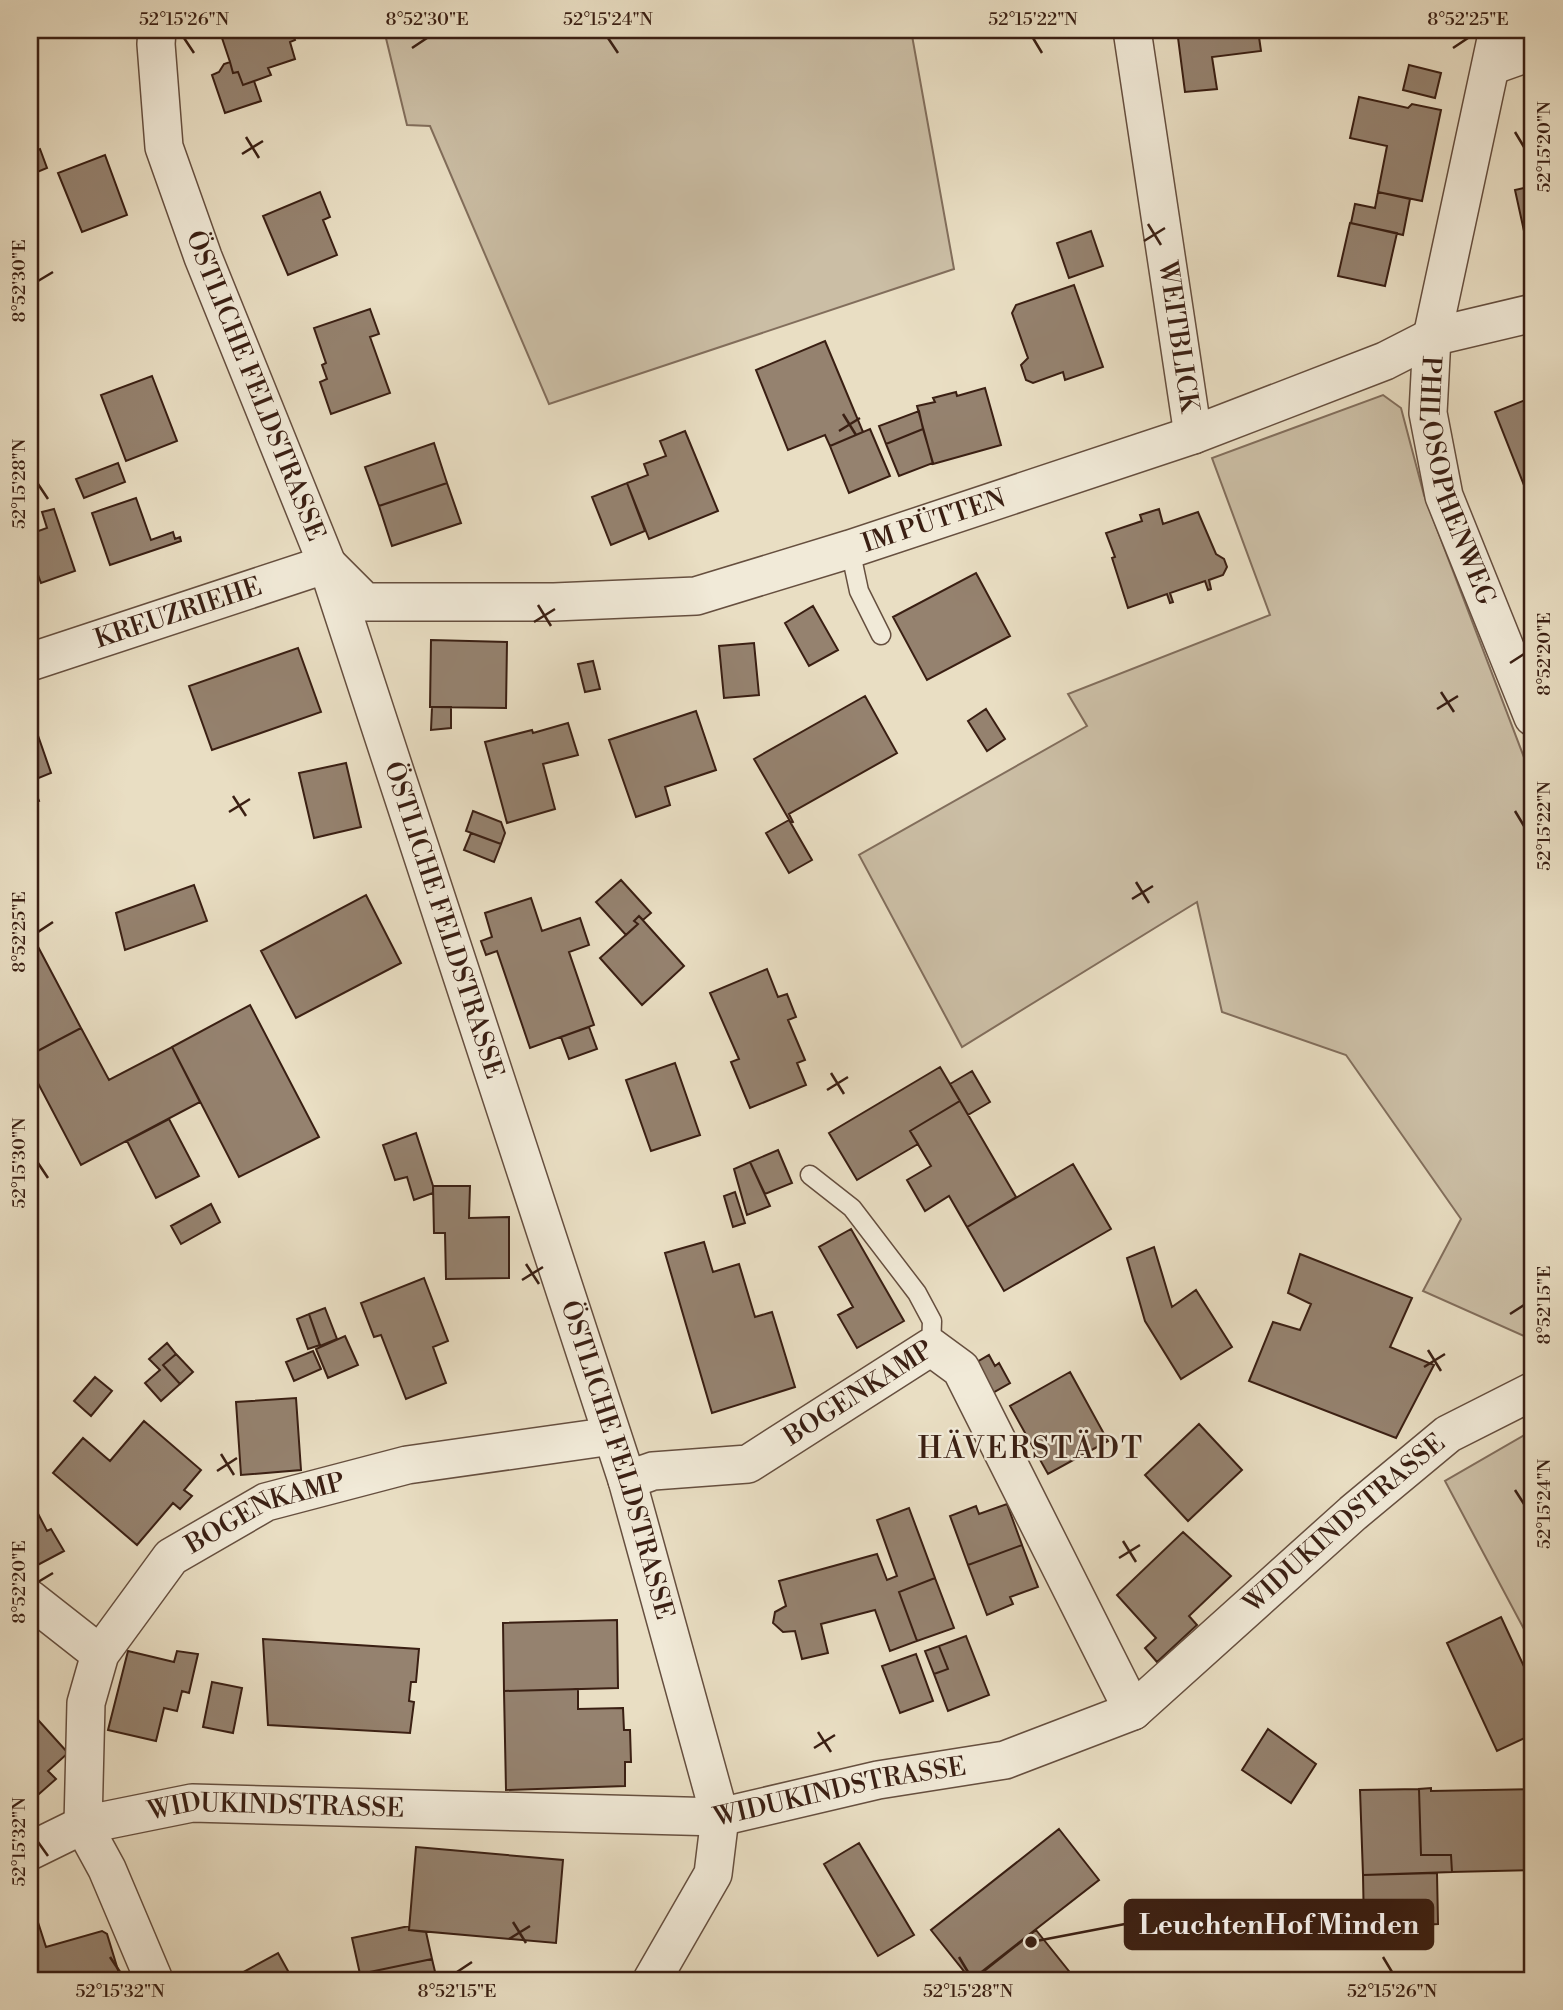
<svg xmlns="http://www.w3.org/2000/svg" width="1563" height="2010" font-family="'Libre Bodoni',serif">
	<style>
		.green { fill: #cbbea5; stroke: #826e5c; stroke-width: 2 }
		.building { fill: #95826f; stroke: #3a1f13; stroke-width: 2 }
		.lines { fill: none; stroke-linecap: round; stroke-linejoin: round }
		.service-casing { stroke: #664f3f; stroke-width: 21 }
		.minor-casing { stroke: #664f3f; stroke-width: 40 }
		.service { stroke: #f1ead8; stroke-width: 18 }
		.minor { stroke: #f1ead8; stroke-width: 37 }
		.ticks { fill: none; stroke: #3a1f13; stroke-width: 2.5 }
		.labels { text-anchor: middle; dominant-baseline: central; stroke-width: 5; stroke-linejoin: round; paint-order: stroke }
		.street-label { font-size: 26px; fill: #3a1f13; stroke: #f1ead8 }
		.quarter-label { font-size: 30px; letter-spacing: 2px; fill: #3a1f13; stroke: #f1ead8 }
		.leader { fill: none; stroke: #3a1f13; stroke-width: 2.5 }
		.callout-dot { fill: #3a1f13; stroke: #f1ead8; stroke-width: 2.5 }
		.callout { fill: #3a1f13; stroke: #3a1f13; stroke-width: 2.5 }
		.callout-label { font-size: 28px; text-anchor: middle; font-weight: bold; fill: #fff }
		.neatline { fill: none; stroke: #3a1f13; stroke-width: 2.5 }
		.ticks-label { font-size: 18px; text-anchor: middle; fill: #3a1f13 }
	</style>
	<rect width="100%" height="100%" fill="#e9dec3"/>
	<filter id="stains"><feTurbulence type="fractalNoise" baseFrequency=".00286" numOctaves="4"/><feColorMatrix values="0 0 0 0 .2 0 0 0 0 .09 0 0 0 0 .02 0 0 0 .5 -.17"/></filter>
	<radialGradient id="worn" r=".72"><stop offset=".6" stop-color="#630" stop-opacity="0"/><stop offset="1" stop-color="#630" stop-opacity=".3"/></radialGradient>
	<path class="green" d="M384,30H911L954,269L549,404L430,126L407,125Z
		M1383,395L1401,408L1424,495L1533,781V1340L1423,1291L1461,1219L1346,1055L1222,1012L1197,902L962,1047L859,855L1087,726L1068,694L1270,615L1212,458Z
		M1533,1430V1646L1445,1481Z"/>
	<path class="building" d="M224,30H291L295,40L290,42L295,59L268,68L271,75L243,85L238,72L233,73L230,62L221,35L225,34Z
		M1177,30H1258L1261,51L1212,57L1217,89L1185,92Z
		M230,62L233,73L238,72L243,85L254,81L261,101L225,113L212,75L219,72L224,64Z
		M1409,65L1441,73L1435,98L1403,90Z
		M1359,97L1408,108L1412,104L1441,110L1422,201L1378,192L1387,146L1350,138Z
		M40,149L47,168L30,175V153Z
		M105,155L127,215L82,232L58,173Z
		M1533,186V272L1515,190Z
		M320,192L330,217L323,220L337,255L288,275L263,216Z
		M1378,192L1410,199L1403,235L1351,223L1355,204L1375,208Z
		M1350,223L1397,233L1385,286L1338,276Z
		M1091,231L1103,266L1069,278L1057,243Z
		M1074,285L1103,367L1065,380L1063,372L1033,383L1026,380L1021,365L1028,358L1012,313L1016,305Z
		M370,309L379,334L370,337L390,393L331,414L320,382L327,379L322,365L326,363L314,328Z
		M825,341L863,432L830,446L825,435L788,450L756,370Z
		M152,376L177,441L126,461L101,395Z
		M985,388L1001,445L933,464L917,406L935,402L933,398L956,392L957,396Z
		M1533,397V508L1495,412Z
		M919,411L923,429L886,444L879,426Z
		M870,429L890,476L849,493L830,446Z
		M923,429L933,463L899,476L886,444Z
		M685,431L718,511L649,539L627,483L648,475L644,464L666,456L660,441Z
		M434,443L447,483L379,506L365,467Z
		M118,463L125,482L84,498L76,479Z
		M447,483L461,523L392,546L379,506Z
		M627,483L645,531L611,545L592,497Z
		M136,498L151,540L173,532L175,539L180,537L181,541L110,565L92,513Z
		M54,509L75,571L41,583L30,553V534L47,528L42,512Z
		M1159,509L1163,524L1198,512L1216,554L1224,559L1227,567L1223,575L1209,580L1211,589L1208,590L1205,581L1170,593L1173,602L1170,603L1167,594L1128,608L1112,558L1115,557L1106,533L1142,521L1140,515Z
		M976,573L1010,636L927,680L893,617Z
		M813,606L838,650L809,666L785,623Z
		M431,640L507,642L506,708L430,707Z
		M754,643L759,695L724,698L719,646Z
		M298,648L321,712L212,750L189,686Z
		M593,661L600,689L585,692L578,664Z
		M865,696L897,753L789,814L793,822L791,823L754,759Z
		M432,707H451V728L431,730Z
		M986,709L1005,739L987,751L968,721Z
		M696,711L716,770L665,787L670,805L636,817L609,740Z
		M568,723L578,755L543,764L555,809L507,823L485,742L532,730L533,733Z
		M34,724L51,773L31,781L39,801L30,804V726Z
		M346,763L361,827L314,838L299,773Z
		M473,811L501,822L505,833L501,844L466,831Z
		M789,820L812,860L789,873L766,833Z
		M471,833L501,844L494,862L464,850Z
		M621,880L651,913L643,920L639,916L634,921L638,924L626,935L596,902Z
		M194,885L207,921L125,950L116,913Z
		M366,895L401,963L296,1018L261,951Z
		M531,898L542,931L580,918L589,945L569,952L594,1025L530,1048L497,951L486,955L481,941L492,937L485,913Z
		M639,916L684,966L642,1005L600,958L638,924L634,921Z
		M35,941L81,1028L30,1055V944Z
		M767,969L778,997L787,994L796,1017L788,1020L805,1060L797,1063L806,1085L750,1108L731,1062L739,1059L710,993Z
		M250,1005L319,1137L239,1177L172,1047Z
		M589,1027L597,1049L569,1059L561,1037Z
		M81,1028L109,1080L172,1047L200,1102L81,1165L30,1068V1055Z
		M675,1063L700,1135L651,1151L626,1080Z
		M940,1067L960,1101L910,1131L918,1144L857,1180L829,1133Z
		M972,1071L990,1102L968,1115L950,1084Z
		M960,1101L1016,1197L967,1227L949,1196L925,1211L907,1180L931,1166L910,1131Z
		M169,1119L199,1176L156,1198L127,1141Z
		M416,1133L433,1186V1193L414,1200L407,1177L395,1180L383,1145Z
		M778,1150L792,1183L765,1194L750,1162Z
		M750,1162L770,1206L747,1215L734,1169Z
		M1073,1164L1111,1229L1004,1291L967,1227Z
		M433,1186H470L469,1218L509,1217V1278L446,1279L445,1233H434Z
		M735,1192L745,1223L733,1227L724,1196Z
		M211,1204L220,1222L181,1244L171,1226Z
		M851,1229L904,1321L857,1348L838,1315L853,1307L819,1247Z
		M704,1242L713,1272L739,1264L755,1317L772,1312L795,1387L712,1413L665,1253Z
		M1154,1247L1172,1307L1196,1290L1232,1347L1181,1379L1145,1321L1127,1258Z
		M1300,1254L1412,1298L1390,1347L1434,1365L1396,1438L1249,1381L1273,1322L1300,1330L1311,1304L1288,1293Z
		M424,1278L448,1341L433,1347L446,1383L406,1399L381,1335L374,1337L361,1303Z
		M325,1308L337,1339L320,1346L309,1314Z
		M309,1314L320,1345L308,1349L297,1319Z
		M345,1336L358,1365L328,1378L316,1349Z
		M167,1343L176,1354L163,1365L180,1384L161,1401L145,1383L160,1370L149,1359Z
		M313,1351L321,1369L294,1381L286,1362Z
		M176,1354L193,1372L180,1384L163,1365Z
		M989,1355L995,1366L999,1363L1010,1383L989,1395L977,1362Z
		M1070,1372L1108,1441L1048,1474L1010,1406Z
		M95,1377L112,1391L91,1416L74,1401Z
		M296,1398L301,1470L241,1475L236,1402Z
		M144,1421L201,1470L184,1490L192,1496L180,1509L173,1503L137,1545L53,1473L83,1438L110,1461Z
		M1199,1424L1242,1470L1188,1521L1145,1475Z
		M30,1498L47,1531L51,1529L64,1551L30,1569Z
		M1007,1504L1022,1545L968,1565L950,1516L976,1506L979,1514Z
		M909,1508L935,1578L899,1592L917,1641L890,1651L875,1610L821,1624L828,1653L802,1659L795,1631L783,1632L773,1623L775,1612L786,1606L779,1581L877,1554L887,1580L897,1576L877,1520Z
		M1183,1532L1231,1576L1189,1616L1197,1625L1157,1662L1145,1648L1156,1638L1117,1595Z
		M1022,1545L1038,1587L1010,1597L1013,1604L987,1615L968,1565Z
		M935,1578L954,1628L917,1641L899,1592Z
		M1501,1617L1533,1686V1734L1497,1751L1447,1643Z
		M617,1620L618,1688L504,1691L503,1623Z
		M966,1636L989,1695L948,1711L934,1674L948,1669L939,1646Z
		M263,1639L419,1649L416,1682H411L409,1701L414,1702L410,1733L268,1725Z
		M939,1646L948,1669L934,1674L925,1651Z
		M128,1651L174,1662L177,1651L198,1654L189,1693L182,1691L177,1711L164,1708L156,1741L108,1730Z
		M916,1654L933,1701L900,1713L882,1666Z
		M212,1682L242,1688L233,1733L203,1727Z
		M578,1689V1709L623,1708L624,1730H630L631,1762H625V1786L506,1790L504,1691Z
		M30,1711L68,1753L48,1771L56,1779L39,1794L30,1787Z
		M1268,1729L1316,1764L1291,1803L1242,1770Z
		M1431,1788V1791L1533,1789V1870L1452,1872L1451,1855H1421L1419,1789Z
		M1419,1789L1421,1855H1451L1452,1872L1363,1875L1360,1790Z
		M1059,1829L1099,1880L971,1980L931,1930Z
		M859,1843L914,1935L878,1956L824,1864Z
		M416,1847L563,1860L556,1943L409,1930Z
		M1437,1873L1438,1924L1419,1925L1420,1934L1391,1936V1927L1364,1929L1363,1875Z
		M30,1911L35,1913L46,1947L102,1931L107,1934L121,1980H30Z
		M409,1926V1930L426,1932L432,1959L360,1974L352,1938Z
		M1036,1930L1076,1980H973Z
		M278,1953L293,1980H229Z
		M432,1959L437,1980H361L360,1974Z"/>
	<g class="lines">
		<g class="service-casing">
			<path id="service" d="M850,549L859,591L881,635
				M810,1175L852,1208L917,1293L932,1321L931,1347"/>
		</g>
		<g class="minor-casing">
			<g id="minor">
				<path id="s1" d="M157,30L156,44L164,147L203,257L327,564L627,1480L720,1817L713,1874L652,1980"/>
				<path id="s2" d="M1132,30L1193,435"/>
				<path id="s3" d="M1498,30L1432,337L1428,413L1444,496L1533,717"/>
				<path d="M1491,66L1533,51"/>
				<path id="s4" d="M330,567L365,602H554L696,596L850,549L1193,435L1385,361L1432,337L1533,313"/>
				<path id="s5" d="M30,662L327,564"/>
				<path id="s6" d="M627,1480L653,1471L748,1464L931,1347L961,1369L1133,1711"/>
				<path d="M30,1599L100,1654"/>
				<path id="s7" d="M30,1851L83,1825L192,1803L720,1817L878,1780L1005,1760L1133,1711L1353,1513L1448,1434L1533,1391"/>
				<path id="s8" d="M154,1980L107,1869L83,1825L86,1703L100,1654L171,1557L266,1502L407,1465L612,1436"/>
			</g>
		</g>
		<use href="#service" class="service"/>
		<use href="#minor" class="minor"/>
	</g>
	<path class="ticks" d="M184,38L194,53M608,38L618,53M1033,38L1042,53M412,48L427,38M1453,48L1468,38M1515,132L1524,147M246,137L259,158M242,154L263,141M1148,224L1161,245M1144,241L1165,228M38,281L53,272M843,414L856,435M839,431L860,418M38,484L48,499M538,605L551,626M534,622L555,609M1510,663L1524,654M1441,692L1454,712M1437,709L1458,696M233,796L246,816M1515,811L1524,826M229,812L250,799M1136,882L1149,903M1132,899L1153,886M38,932L53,922M831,1073L844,1094M827,1090L848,1077M38,1163L48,1178M526,1264L539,1284M522,1280L543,1267M1510,1314L1524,1305M1428,1350L1441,1371M1424,1367L1445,1354M221,1454L234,1475M217,1471L237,1458M1515,1490L1524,1504M1123,1541L1136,1562M1119,1558L1140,1545M38,1582L53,1573M818,1732L831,1752M814,1748L835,1735M38,1842L48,1856M513,1922L526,1943M509,1939L530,1926M110,1957L120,1972M959,1957L968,1972M1383,1957L1392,1972M457,1972L472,1962"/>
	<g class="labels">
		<g class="street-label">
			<text stroke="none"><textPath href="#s2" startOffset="310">WEITBLICK</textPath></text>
			<text stroke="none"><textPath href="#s1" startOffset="373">ÖSTLICHE FELDSTRASSE</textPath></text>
			<text stroke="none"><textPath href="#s3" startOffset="462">PHILOSOPHENWEG</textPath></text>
			<text stroke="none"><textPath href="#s4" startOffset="630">IM PÜTTEN</textPath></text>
			<text stroke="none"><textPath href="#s5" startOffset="156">KREUZRIEHE</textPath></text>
			<text stroke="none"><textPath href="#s1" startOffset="940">ÖSTLICHE FELDSTRASSE</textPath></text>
			<text stroke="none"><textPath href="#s6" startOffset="254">BOGENKAMP</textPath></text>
			<text stroke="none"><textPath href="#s1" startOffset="1507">ÖSTLICHE FELDSTRASSE</textPath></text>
			<text stroke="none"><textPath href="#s8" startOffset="569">BOGENKAMP</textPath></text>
			<text stroke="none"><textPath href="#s7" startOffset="1409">WIDUKINDSTRASSE</textPath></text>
			<text stroke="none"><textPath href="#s7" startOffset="821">WIDUKINDSTRASSE</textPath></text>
			<text stroke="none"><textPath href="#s7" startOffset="254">WIDUKINDSTRASSE</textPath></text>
		</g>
		<g class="quarter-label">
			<text x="1031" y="1449">HÄVERSTÄDT</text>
		</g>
	</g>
	<path class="leader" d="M1031 1942L1125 1924"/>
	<circle class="callout-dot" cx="1031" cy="1942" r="7"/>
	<rect class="callout" x="1125" y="1900" width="308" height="49" rx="7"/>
	<g class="callout-label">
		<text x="1279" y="1934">LeuchtenHof Minden</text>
	</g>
	<rect width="1563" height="2010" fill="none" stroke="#e9dec3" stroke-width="77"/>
	<rect x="38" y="38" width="1486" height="1934" class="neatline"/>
	<g class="ticks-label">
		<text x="184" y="25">52°15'26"N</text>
		<text x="427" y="25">8°52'30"E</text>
		<text x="608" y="25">52°15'24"N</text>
		<text x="1033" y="25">52°15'22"N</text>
		<text x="1468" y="25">8°52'25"E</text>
		<text transform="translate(1544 147) rotate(-90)" y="6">52°15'20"N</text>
		<text transform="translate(19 281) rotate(-90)" y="6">8°52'30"E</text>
		<text transform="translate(19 484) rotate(-90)" y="6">52°15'28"N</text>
		<text transform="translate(1544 654) rotate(-90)" y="6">8°52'20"E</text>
		<text transform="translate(1544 826) rotate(-90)" y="6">52°15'22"N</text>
		<text transform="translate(19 932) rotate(-90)" y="6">8°52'25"E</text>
		<text transform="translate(19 1163) rotate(-90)" y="6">52°15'30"N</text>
		<text transform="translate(1544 1305) rotate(-90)" y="6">8°52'15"E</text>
		<text transform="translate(1544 1504) rotate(-90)" y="6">52°15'24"N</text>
		<text transform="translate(19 1582) rotate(-90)" y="6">8°52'20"E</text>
		<text transform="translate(19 1842) rotate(-90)" y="6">52°15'32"N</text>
		<text x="120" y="1997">52°15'32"N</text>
		<text x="457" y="1997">8°52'15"E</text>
		<text x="968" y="1997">52°15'28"N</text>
		<text x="1392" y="1997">52°15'26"N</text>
	</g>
	<rect width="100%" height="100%" filter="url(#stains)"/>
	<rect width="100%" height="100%" fill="url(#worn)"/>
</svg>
